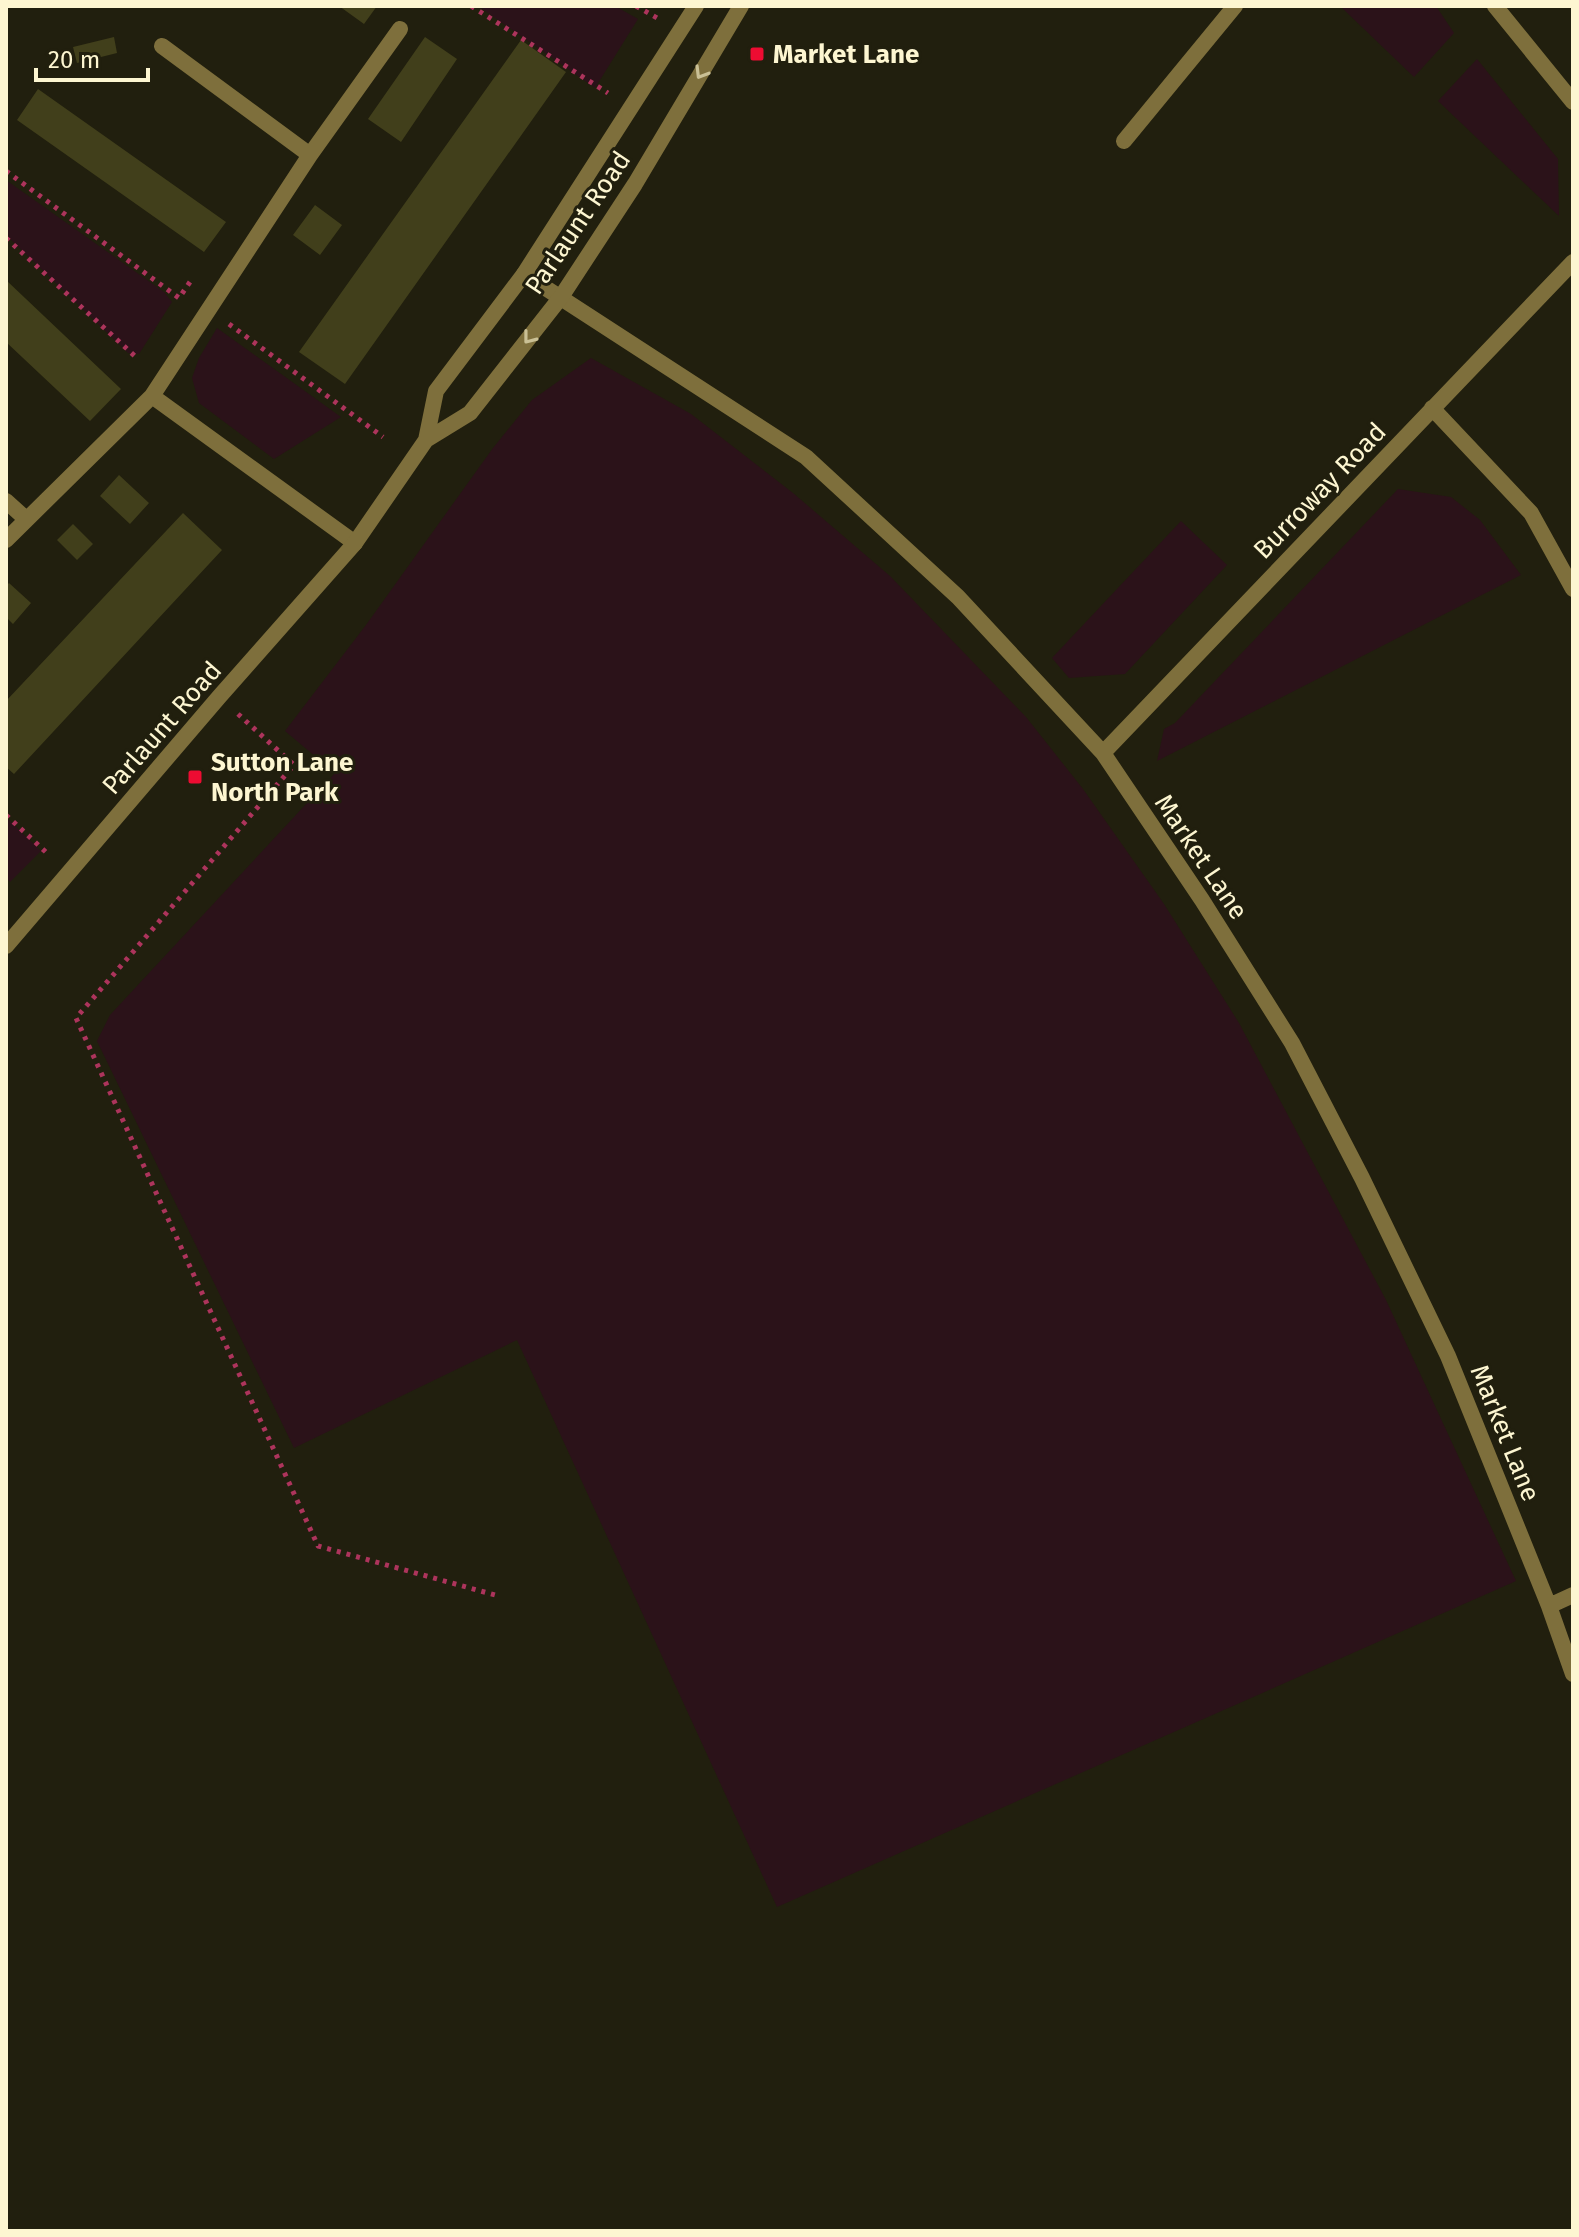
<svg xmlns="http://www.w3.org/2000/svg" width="1579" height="2237" font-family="'Fira Sans',sans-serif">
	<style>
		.green { fill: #2b1219 }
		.building { fill: #413f1b }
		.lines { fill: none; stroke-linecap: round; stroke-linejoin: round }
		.path { stroke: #ad345c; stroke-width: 5; stroke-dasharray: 4 6; stroke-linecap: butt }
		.minor { stroke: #7e6f3c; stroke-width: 16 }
		.tertiary { stroke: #7e6f3c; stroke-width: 16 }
		.oneway { stroke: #cac095 }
		.poi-dot { fill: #ed0c32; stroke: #211f0e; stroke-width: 3 }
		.labels { text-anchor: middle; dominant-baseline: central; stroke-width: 6; stroke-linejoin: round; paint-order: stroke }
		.poi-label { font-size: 26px; font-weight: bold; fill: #fdf6d1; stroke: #211f0e; text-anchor: start }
		.street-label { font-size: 26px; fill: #fdf6d1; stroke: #211f0e }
	</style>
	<rect width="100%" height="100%" fill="#211f0e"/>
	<path class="green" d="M478,6H615L638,19L595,88Z
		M1340,6H1436L1454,33L1414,77Z
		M1477,59L1558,159L1559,216L1438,101Z
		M6,180L164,292L172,302L139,354L128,353L6,235Z
		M217,328L341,417L274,459L199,403L192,378L199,358Z
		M591,358L691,414L793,493L890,576L1026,717L1083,789L1164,904L1239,1023L1386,1300L1516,1581L777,1907L517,1340L294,1448L97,1041L110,1015L335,773L285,731L366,625L493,448L532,400Z
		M1398,489L1451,497L1480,520L1521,575L1157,761L1164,729L1175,723Z
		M1181,521L1227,565L1125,674L1069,678L1052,658Z
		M6,817L41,851L10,882L6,878Z"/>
	<path class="building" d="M339,6H377L364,24Z
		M114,37L117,53L77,63L73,47Z
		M425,37L457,59L401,142L368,119Z
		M521,40L566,72L345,384L299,352Z
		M38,89L226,222L204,252L17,120Z
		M315,205L342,225L320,255L293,235Z
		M6,280L121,389L90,421L6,342Z
		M119,475L149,503L130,524L100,496Z
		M183,513L222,550L14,774L6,767V701Z
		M73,524L93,544L77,560L57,540Z
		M9,583L31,603L13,624L6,617V586Z"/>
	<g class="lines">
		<path class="path" d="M471,6L608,93
			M636,6L659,19
			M6,171L179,298L192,279
			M6,238L137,358
			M229,324L383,437
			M238,714L294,765L76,1018L318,1546L495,1595
			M6,815L49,855"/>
		<path class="minor" d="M1495,6L1573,102
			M162,46L310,155
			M1124,141L1235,6
			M524,274L806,457L958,597L1103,753L1202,900L1292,1043L1362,1178L1448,1356L1549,1606L1573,1674
			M1432,408L1531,513L1573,589
			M6,501L26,519
			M6,540L152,396
			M355,543L152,396L310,155L400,29
			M1103,753L1573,262
			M1549,1606L1573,1595"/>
		<path class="tertiary" d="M426,440L470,413L561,297L635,184L741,6
			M6,946L219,697L355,543L426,440L436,391L524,274L696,6"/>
	</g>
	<defs><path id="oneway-chevron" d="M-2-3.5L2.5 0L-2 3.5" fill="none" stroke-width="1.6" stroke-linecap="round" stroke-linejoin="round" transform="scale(2)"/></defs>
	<g class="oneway">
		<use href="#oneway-chevron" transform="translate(701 73) rotate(121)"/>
		<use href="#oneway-chevron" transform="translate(529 338) rotate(128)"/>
	</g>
	<g class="poi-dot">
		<rect x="749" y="46" width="16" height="16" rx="4"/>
		<rect x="187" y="769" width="16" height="16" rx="4"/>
	</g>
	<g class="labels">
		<g class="poi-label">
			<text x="773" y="54">Market Lane</text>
			<text x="211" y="762">Sutton Lane<tspan x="211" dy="30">North Park</tspan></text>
		</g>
		<g class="street-label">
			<text transform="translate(578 223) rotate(-56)">Parlaunt Road</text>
			<text transform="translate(1320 491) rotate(-46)">Burroway Road</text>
			<text transform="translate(162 728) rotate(-49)">Parlaunt Road</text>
			<text transform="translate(1201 857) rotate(56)">Market Lane</text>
			<text transform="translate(1505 1433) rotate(68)">Market Lane</text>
		</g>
	</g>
	<rect width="1579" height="2237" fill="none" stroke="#fdf6d1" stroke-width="16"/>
	<path d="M36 68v12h112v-12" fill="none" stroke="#fdf6d1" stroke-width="4"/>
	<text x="48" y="68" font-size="24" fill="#fdf6d1" stroke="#211f0e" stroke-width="6" paint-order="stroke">20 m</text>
</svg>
